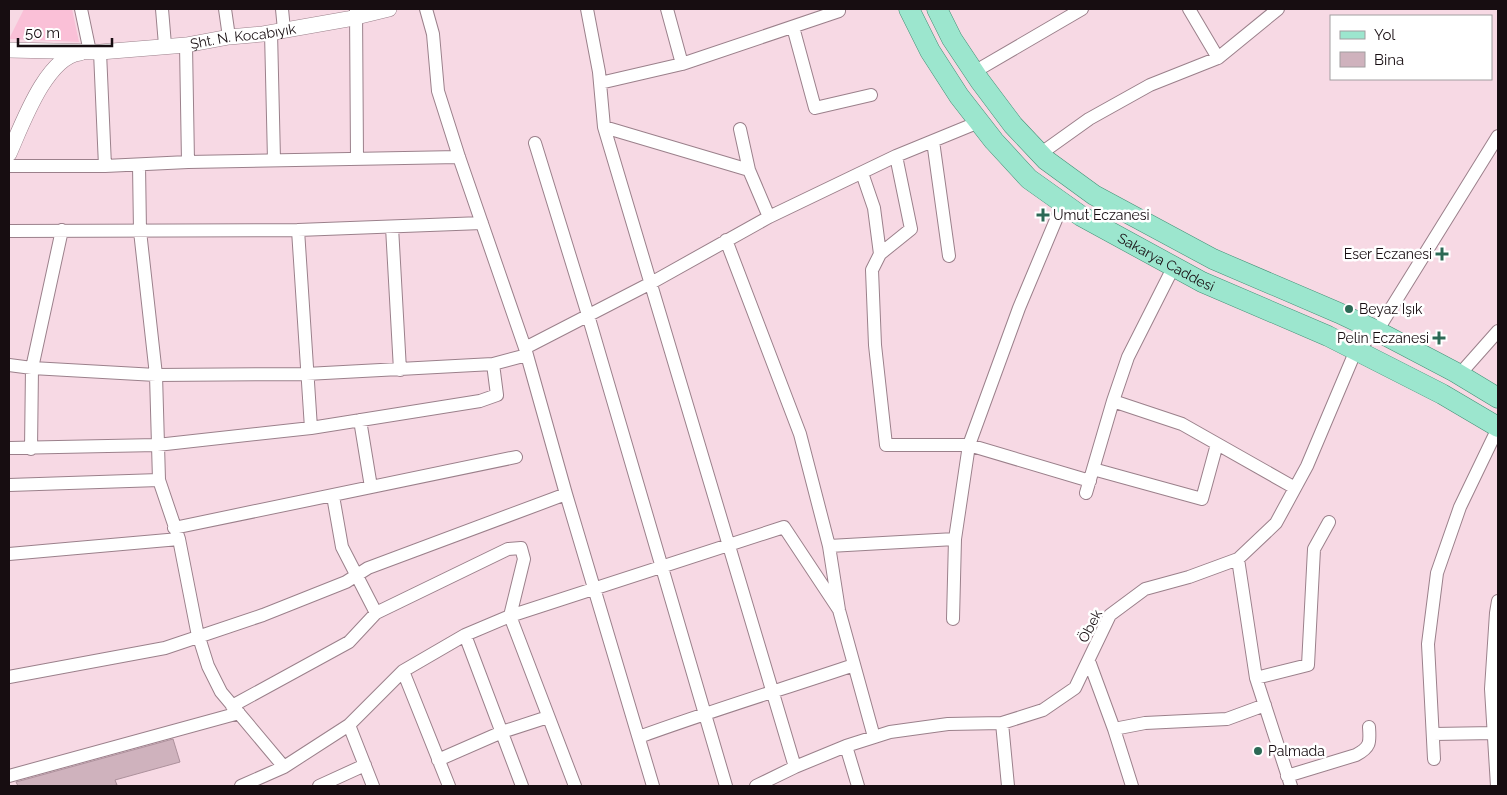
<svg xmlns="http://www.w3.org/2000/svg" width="1507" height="795" font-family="Raleway,sans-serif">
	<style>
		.green { fill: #fac0d7 }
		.building { fill: #cfb2bd; stroke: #ad919c }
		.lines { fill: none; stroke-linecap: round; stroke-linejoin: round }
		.minor-casing { stroke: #9b808b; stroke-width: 14 }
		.tertiary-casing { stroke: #9b808b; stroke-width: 16 }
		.primary-casing { stroke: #439076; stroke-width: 21 }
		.minor { stroke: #fff; stroke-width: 12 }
		.tertiary { stroke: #fff; stroke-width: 15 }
		.primary { stroke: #9ce6ce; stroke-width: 20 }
		.poi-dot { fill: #2c6955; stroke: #fff; stroke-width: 2 }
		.labels { text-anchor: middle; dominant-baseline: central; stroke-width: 5; stroke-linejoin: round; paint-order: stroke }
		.street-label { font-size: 14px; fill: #170d11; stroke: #fff }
		.poi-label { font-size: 14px; fill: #170d11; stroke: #fff; text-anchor: start }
	</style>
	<rect width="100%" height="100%" fill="#f7d9e4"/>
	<path class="green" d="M24,9H72L79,42L9,39Z"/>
	<path class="building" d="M173,739L180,762L115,780L117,785L111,786H18L16,782Z"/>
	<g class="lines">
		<g class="minor-casing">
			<path id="minor" d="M81,9L90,52
				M162,9L165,45
				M225,9L229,37
				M282,9L284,30
				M356,9L357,158
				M426,9L433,34L438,91L459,157L525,348L566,494L653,786
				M587,9L599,72L604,127
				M667,9L682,64
				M1189,9L1218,58
				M793,27L815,108L871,95
				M271,32L274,160
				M186,45L188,162
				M100,52L105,166
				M974,72L1082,9
				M600,83L682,64L839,11
				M740,129L749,170L769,217
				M933,141L949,256
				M535,143L588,315L726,786
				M1040,154L1089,119L1150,85L1218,58L1278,9
				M139,165L140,231L156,375L159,480L179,539L197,631L208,666L221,692L284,767
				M9,166H105L188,162L459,157
				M749,170L604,127L795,767
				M862,173L874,208L880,254L872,270L875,345L886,445H969L1090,481
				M392,227L400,370
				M298,230L311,428
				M9,231L298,230L482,223
				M726,240L800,434L829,546L839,610L874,737
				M880,254L911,229L896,156
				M525,348L651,283L769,217L896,156L979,122
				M9,365L32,368L156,375L306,374L493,364L527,355
				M1459,375L1498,331
				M1113,401L1182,424L1295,488
				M360,420L371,487
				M9,448L157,445L311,428L480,401L497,395L493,364
				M31,449L32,368L62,230
				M1093,469L1202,499L1217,444
				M9,485L159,480
				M1086,493L1113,401L1128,357L1174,266
				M333,496L342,547L376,613
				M174,528L516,457
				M829,546L955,539
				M9,554L179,539
				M1238,559L1256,678L1291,786
				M953,619L955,539L969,445L1019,308L1063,203
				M465,635L522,786
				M1089,661L1114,729L1132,786
				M403,671L449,786
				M9,677L165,648L263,615L346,582L368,568L566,494
				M1256,678L1308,665L1314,549L1329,522
				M232,706L349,642L376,613L508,549L521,548L524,559L510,616L575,786
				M1002,723L1008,786
				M349,725L373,786
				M1114,729L1145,723L1227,719L1265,705
				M1433,734L1495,733
				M639,737C710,711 783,689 854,665
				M846,746L858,786
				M1434,759L1428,644L1437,573L1460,507L1498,428
				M438,760L502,732L548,717
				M9,776L239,713
				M1287,776L1356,755C1371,747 1370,742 1369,727
				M241,786L284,767L349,725L403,671L465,635L510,616L784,527L839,610
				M319,786L365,765
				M756,786L795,767L846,746L890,732L948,724L1002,723L1043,710L1075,688L1110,615L1145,589L1189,577L1238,559L1276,523L1307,466L1356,350L1377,331L1498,136
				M1497,786L1491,689L1496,613L1498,601"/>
		</g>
		<g class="tertiary-casing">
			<g id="tertiary">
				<path id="s1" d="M9,50L100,52L186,45L229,37L263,34L348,19L389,9"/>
				<path d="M9,154C22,125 46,57 80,53"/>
			</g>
		</g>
		<g class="primary-casing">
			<g id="primary">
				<path id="s2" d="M909,9L930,51L959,96L994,141L1029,179L1081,216L1202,282L1328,336L1442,394L1498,427"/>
				<path d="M937,9L952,39L980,81L1013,125L1046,160L1094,195L1213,259L1339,313L1377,331L1455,372L1498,398"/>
			</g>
		</g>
		<use href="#minor" class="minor"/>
		<use href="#tertiary" class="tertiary"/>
		<use href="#primary" class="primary"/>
	</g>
	<g class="poi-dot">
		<path d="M1040.5 207.5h5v5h5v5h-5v5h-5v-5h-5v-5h5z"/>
		<path d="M1439.5 246.5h5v5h5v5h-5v5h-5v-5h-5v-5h5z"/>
		<circle cx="1349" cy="309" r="5"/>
		<path d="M1436.5 330.5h5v5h5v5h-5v5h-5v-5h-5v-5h5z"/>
		<circle cx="1258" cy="751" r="5"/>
	</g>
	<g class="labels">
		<g class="street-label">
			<text stroke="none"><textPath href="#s1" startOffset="235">Şht. N. Kocabıyık</textPath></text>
			<text stroke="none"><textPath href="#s2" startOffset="370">Sakarya Caddesi</textPath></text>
			<text transform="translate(1090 626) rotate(-62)">Öbek</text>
		</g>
		<g class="poi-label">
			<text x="1053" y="215">Umut Eczanesi</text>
			<text x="1432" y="254" text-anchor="end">Eser Eczanesi</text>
			<text x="1359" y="309">Beyaz Işık</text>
			<text x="1429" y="338" text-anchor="end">Pelin Eczanesi</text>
			<text x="1268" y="751">Palmada</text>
		</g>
	</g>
	<rect width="1507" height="795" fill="none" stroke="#170d11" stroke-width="20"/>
	<rect x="1330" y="15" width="162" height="65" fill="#ffffff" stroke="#a29ea0"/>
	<rect x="1340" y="31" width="25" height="8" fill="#9ce6ce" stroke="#a29ea0"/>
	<text x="1374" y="40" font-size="15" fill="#170d11">Yol</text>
	<rect x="1340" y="52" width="25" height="15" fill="#cfb2bd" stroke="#a29ea0"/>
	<text x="1374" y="65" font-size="15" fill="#170d11">Bina</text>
	<path d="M18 38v8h94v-8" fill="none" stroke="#170d11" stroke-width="2.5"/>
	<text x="25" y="38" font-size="15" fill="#170d11" stroke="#ffffff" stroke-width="4" paint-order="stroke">50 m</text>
</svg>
